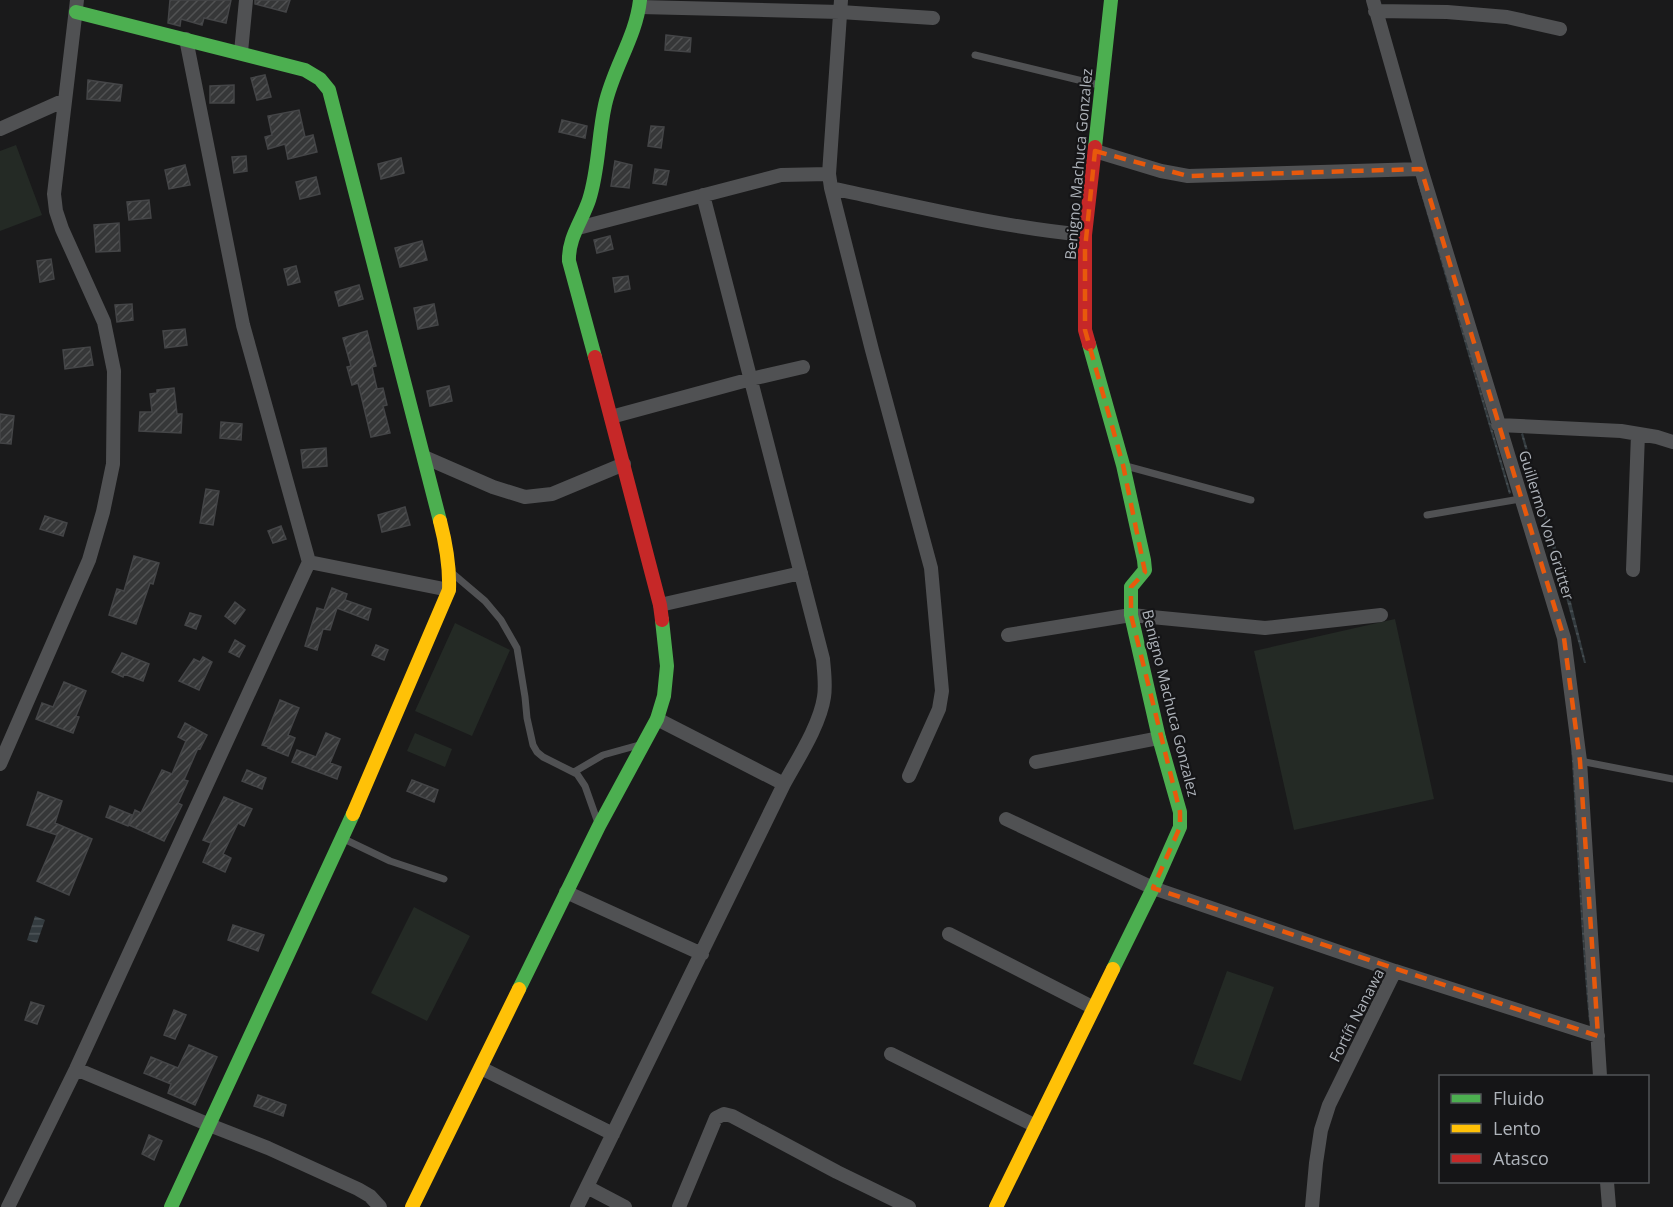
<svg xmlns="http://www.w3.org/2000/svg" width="1673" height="1207" font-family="'Open Sans',sans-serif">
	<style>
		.garden { fill: #242a25 }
		.water { fill: url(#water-rules) }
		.building { fill: url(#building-hatch); stroke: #444547; stroke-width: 1.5 }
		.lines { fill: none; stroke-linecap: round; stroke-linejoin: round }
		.lane { stroke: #505153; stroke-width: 7 }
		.street { stroke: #505153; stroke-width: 14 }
		.fast { stroke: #4caf50; stroke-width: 14 }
		.slow { stroke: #ffc107; stroke-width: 14 }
		.jam { stroke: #c62828; stroke-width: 14 }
		.marked { fill: none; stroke: #e8590c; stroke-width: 4.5; stroke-dasharray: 12 8; stroke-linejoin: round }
		.labels { text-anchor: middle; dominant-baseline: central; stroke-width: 4.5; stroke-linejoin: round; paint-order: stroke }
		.street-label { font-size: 15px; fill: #aeb3ba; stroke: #151517 }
	</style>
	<defs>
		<pattern id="water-rules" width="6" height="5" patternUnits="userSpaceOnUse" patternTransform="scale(1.5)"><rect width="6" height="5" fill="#333b3f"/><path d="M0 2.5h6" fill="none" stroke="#4e5559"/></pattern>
		<pattern id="building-hatch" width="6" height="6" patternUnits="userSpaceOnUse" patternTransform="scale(1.5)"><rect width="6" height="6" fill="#363738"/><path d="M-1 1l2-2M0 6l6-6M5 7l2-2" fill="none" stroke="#515253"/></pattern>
	</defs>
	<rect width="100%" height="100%" fill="#1a1a1b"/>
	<path class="garden" d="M16,145L42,215L0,231V151Z
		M1395,619L1434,799L1294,830L1254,651Z
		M455,623L510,650L472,736L415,711Z
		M415,733L452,749L445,767L407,751Z
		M414,907L470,936L427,1021L371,993Z
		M1227,971L1274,987L1241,1081L1193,1064Z"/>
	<path class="water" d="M1417,180L1420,181L1511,493L1509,494Z
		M1523,433L1567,586L1586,663H1584L1521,434Z
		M1568,702L1570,703L1585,950L1591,1021H1589C1579,915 1576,809 1568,702Z
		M35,916L45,920L37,943L27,940Z"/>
	<path class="building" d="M170,0H231L226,23L204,18L202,25L181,19L180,26L168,23Z
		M255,0H290L286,12L255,4Z
		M666,35L691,38L690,52L665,50Z
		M265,75L271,97L257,100L251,78Z
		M88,80L122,85L120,101L87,99Z
		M234,85V103H210V86Z
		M299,110L305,137L313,135L317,152L288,159L285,144L268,149L265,137L272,135L268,116Z
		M562,120L587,126L585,138L559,132Z
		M651,126L664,127L661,148L648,146Z
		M246,156L247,171L234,173L232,157Z
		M401,158L404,173L381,179L378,164Z
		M615,161L632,165L629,188L611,186Z
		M185,165L190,185L169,189L165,170Z
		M655,169L669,171L666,185L653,183Z
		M316,177L320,194L300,199L296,182Z
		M149,200L151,218L129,220L127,202Z
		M119,223L120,251L96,252L94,225Z
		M610,236L613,249L597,253L594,240Z
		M422,241L427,260L400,267L395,248Z
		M51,259L54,279L40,282L37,261Z
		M296,266L300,282L288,285L284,269Z
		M628,276L630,289L615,292L613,278Z
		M359,285L363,299L339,306L335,292Z
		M132,304L133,320L117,322L115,305Z
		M434,304L438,325L418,329L414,308Z
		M185,329L187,345L165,348L163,331Z
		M367,331L376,366L372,367L377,389L383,388L387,405L383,406L390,433L371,437L358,383L352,385L347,367L351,366L343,338Z
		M90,347L93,365L65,369L63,350Z
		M449,386L452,401L430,406L427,391Z
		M174,388L177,414H182L181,433L139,431L140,412H152L150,394L157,393V390Z
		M0,414L14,416L11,444L0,443Z
		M221,422L242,424L241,440L220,438Z
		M326,448L327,466L303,468L301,450Z
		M206,489L219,491L213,525L200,523Z
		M405,507L410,525L382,532L378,515Z
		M45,516L67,523L63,536L40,529Z
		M281,526L286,539L273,543L268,531Z
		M134,556L159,563L153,584L150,583L136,624L109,615L117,589L124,591Z
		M332,588L347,594L345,600L371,609L368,620L337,608L330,630L323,629L317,650L305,646L317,608L324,610Z
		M235,602L245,610L235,624L225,616Z
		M190,613L201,616L196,629L185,625Z
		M235,640L245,646L239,657L229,652Z
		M376,645L388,650L384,660L372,655Z
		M122,653L149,664L143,681L124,674L123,677L112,672Z
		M203,657L212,662L199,690L179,681L194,659L200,662Z
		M64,682L86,691L76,716L79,717L73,733L36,719L42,703L53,707Z
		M280,700L299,708L288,735L295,738L288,756L268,748L269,747L262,745Z
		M185,723L207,735L200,749L198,748L184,780L188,781L178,803L182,805L164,841L129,825L135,810L141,813L162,770L172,774L186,741L178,737Z
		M326,733L340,739L330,763L341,767L337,779L292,762L297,750L316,757Z
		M247,770L266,778L262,789L242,781Z
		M412,780L438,790L434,802L407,791Z
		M38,792L62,801L55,823L92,839L69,895L37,881L57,835L27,825Z
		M224,797L252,809L244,826L238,823L223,854L231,858L225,872L203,862L211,843L203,840Z
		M110,806L132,815L128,826L106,817Z
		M233,925L264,935L258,951L228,940Z
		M31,1002L44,1006L37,1024L25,1020Z
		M174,1010L186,1015L175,1039L164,1035Z
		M189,1045L217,1057L195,1105L168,1093L171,1084L144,1073L151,1057L178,1068Z
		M258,1095L286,1105L283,1116L254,1106Z
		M149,1135L162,1141L154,1160L142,1154Z"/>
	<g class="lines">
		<path class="lane" d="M975,55L1099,85
			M1126,466L1251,500
			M1427,515L1520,499
			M452,573L485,601L501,620L517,648L525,697L527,718L533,745L537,752L543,757L577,774L585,786L597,820
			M1580,761L1673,779
			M574,772L603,755L639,745
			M344,839L390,861L444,879"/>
		<path class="street" d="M841,0L829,174L831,188L872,350L931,568L942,691L939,709L909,776
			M1373,0L1421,169L1564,638L1580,761L1600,1076
			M640,7L840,12L933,18
			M1375,11L1447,12L1507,17L1560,29
			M241,52L246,0
			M0,129L65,100
			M1095,151L1161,171L1188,176L1421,169
			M831,188C916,206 1000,227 1085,235
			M578,228L781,175L829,174
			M611,417L751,379L803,367
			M1498,425L1621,431L1657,437L1673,442
			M424,457L493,487L525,497L552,494L624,464
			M309,562L449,590
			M1633,570L1638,434
			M660,605L801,573
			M1008,635L1131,615L1265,628L1381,615
			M657,719L784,784
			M1036,762L1159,738
			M0,764L89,560L103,512L113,464L114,371L104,322L62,229L56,211L54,194L77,0
			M1006,819L1153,888L1395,971
			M566,892L702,954
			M949,934L1094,1008
			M891,1054L1036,1126
			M481,1068L613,1134
			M76,1069L217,1128L268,1148L358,1189L370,1196L380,1207
			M1607,1182L1609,1207
			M587,1187L625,1207
			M8,1207L76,1069L309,562L243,325L186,39
			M577,1207L784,784C797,760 820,725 824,697C826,685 824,671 823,659L703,195
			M679,1207L716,1118L724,1114L732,1116L837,1172L909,1207
			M1312,1207L1316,1163L1321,1130L1329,1105L1395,971L1598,1036"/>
		<path class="fast" d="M76,12L305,70L320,79L329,90L440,521
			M1095,147L1111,0
			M1089,344L1123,465L1144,560L1145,570L1131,587V615L1159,738L1180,812V827L1153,888L1113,969
			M595,357L569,261C568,238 582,221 589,200C599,169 598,136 605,105C613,68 636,37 640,0
			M519,989L599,826L657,719L664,696L667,666L662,620
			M171,1207L353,814"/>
		<path class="slow" d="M353,814L449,590C450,565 446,544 440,521
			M412,1207L519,989
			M996,1207L1113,969"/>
		<path class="jam" d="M1089,344L1085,330V235L1095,147
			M595,357L660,605L662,620"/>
	</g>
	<path class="marked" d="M1095,151L1188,176L1421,169L1564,638L1580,761L1598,1036L1153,888L1180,827V812L1131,615V587L1145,572L1123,465L1085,330V249Z"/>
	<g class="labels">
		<g class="street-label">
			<text transform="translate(1078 164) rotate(-85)">Benigno Machuca Gonzalez</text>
			<text transform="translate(1547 525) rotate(73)">Guillermo Von Grütter</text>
			<text transform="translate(1171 703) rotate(76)">Benigno Machuca Gonzalez</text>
			<text transform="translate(1356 1015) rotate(-63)">Fortíñ Nanawa</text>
		</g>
	</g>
	<rect x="1439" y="1075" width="210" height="108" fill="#151517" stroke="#525458" stroke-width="1.5"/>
	<rect x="1451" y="1094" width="30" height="9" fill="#4caf50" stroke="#525458" stroke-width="1.5"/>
	<text x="1493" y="1105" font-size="18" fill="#aeb3ba">Fluido</text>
	<rect x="1451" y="1124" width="30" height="9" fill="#ffc107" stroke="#525458" stroke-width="1.5"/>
	<text x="1493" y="1135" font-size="18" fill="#aeb3ba">Lento</text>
	<rect x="1451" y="1154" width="30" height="9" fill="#c62828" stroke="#525458" stroke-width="1.5"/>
	<text x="1493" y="1165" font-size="18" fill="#aeb3ba">Atasco</text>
</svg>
